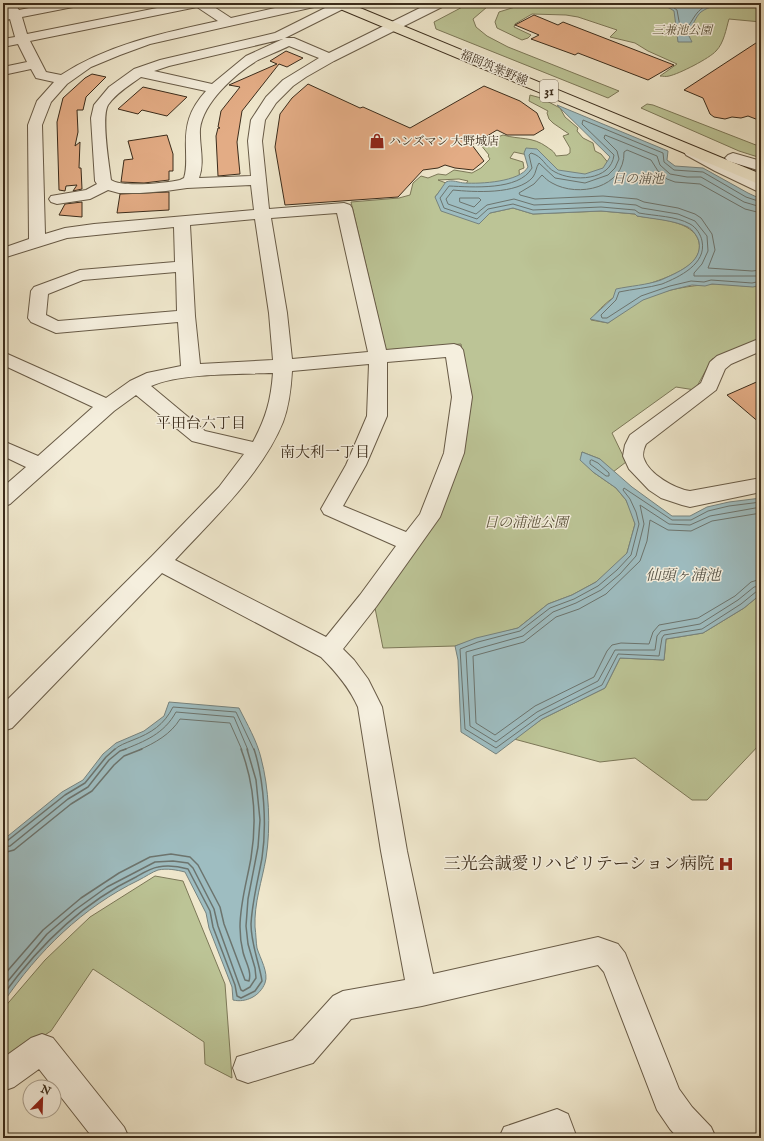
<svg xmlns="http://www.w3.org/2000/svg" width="764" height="1141" font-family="'IM FELL English','Noto Serif JP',serif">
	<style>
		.green { fill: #bcc496; stroke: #7c7858 }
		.water { fill: #9ebdc1; stroke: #76837f }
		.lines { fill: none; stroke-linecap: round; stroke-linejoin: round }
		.shore-far1 { stroke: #6c746e; stroke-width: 1 }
		.shore { stroke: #6c746e; stroke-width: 1.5 }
		.building { fill: #e3ac85; stroke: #3b2c1b }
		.minor-casing { stroke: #685b47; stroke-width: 2 }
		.major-casing { stroke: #3b2c1b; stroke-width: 2 }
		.minor { fill: #f5efde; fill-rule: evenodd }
		.major { fill: #efe7cc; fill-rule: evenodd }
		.labels { text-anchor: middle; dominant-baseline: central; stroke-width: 3; stroke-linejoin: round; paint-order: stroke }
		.far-park-label { font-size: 12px; font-style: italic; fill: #5b523a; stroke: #f5efde }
		.far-street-label { font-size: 12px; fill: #3b2c1b; stroke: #f5efde }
		.far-poi-label { font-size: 12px; fill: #3b2c1b; stroke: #f5efde; text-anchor: start }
		.shield { fill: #f5efde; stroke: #736656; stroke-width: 1 }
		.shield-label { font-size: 13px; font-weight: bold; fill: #3b2c1b }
		.far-water-label { font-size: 13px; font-style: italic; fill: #545044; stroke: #f5efde }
		.park-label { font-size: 14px; font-style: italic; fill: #5b523a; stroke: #f5efde }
		.neighbourhood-label { font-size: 15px; fill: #3b2c1b; stroke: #f5efde }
		.water-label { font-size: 15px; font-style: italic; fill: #545044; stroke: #f5efde }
		.near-poi-label { font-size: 17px; fill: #3b2c1b; stroke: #f5efde; text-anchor: end }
	</style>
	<rect width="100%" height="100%" fill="#efe7cc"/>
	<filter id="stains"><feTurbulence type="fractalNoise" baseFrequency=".005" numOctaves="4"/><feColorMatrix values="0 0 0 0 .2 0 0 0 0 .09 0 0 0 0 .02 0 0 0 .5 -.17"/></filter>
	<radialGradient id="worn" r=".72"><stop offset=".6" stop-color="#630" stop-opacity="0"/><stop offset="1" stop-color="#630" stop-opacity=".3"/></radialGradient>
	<path class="green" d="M470,3H496L487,7L473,19L476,27L487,36L508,47L619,91L608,98L436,29L434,22Z
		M528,3H761V22L729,19C726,29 724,43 716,51C710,58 679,74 669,76C666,77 663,76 660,76L677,64L648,51L635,43L610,37L617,30L578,17L566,15L532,14L515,24L514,27L531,35L528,38L522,40L497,28L495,22L499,12Z
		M530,95L541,98L560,108L565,117L578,128L577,131L583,138L593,143L595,151L601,154L610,165L593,175L565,177L537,157L514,152L510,158L523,162L524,168L519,170L520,182L465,185L468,181L459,179L438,180L446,183L435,197L490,213L513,208L533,214L601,211L635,214L637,216C655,219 694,220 699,242C706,276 633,284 613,298C605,303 596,313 591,320L608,323C619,315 631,305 644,299C667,289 688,286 712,284C729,282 745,289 761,285V339L712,359L695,390L676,387L612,433L626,462L613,472L600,459L582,452L581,460L593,472L616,488L626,500L632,513L635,524L627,553L614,567L596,582L572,595L548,604L518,628L455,646L383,648L375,608L417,547L469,394L461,344L386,350L351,202L399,198L410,195L413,183L421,176L428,178L438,174L446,175L454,170L472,173L481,168L490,159L488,156L489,155L480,144L503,135C520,140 532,136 547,147C551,150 554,151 556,156L567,155L570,153V148L563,136L569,134L553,123L549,119L547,113L548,111L529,101Z
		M647,104L653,105L761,147V158L739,151L641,108Z
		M761,594V743L707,800H692L635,758L600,762L514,739L542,719L605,688L620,658L664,660L666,639L703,633L744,608Z
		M155,876L183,881L225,984L232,1078L205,1064L204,1042L93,969L51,1031L3,1062V1009L45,960L90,917Z"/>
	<path class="water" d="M648,3H761V8C743,7 717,0 701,12C696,16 692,27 688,34L692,42H678L674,11C666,5 657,4 648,3Z
		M557,105L668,151L667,160L675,166L703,168L748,193L761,199V285L753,287L712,284L705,286L692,285L671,290L643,300L608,323L590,319L613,298L616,289C630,286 647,285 661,280C676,273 703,263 699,242C698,237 693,230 688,227C673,220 653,219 637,216L635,214L601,211L533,214L513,208L490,213L479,224L441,211L435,197C438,194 444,184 446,182C452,179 459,183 465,183C480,184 520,182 528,167L524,153L526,148L537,149L558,170L585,174L603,168L610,157Z
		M582,452L600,459L632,487L672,516H690L707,507L729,502L761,498V594L744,608L703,633L666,639L664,660L620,658L605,688L542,719L496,754L461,732L458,660L455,646L476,638L518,628L548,604L572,595L596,582L627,553L635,524L626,500L616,488L593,472L580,460Z
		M169,702L239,708C247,724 257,741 261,758C269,788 271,827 266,858C262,881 254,903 255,927C256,934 256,942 257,948C260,958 269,973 265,983C260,996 246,1003 233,1000L232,987L209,928L206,913L185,872C177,870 167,868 158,870C152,872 145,877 139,880C83,907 38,951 3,1003V840L62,792L83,780L103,754L116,743L144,731L164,716Z"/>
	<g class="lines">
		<path class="shore-far1" d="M667,3L677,10L681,32L683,33C695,20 694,8 714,3
			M460,198H479L481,200L474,207L460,202Z
			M761,202L746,197L703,172L674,170L664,162L663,153L583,120L582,124L614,155C611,181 573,182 555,172C545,167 543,156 531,153L529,155L532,168C519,191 472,187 449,186L440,198L444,208L477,219L488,209L513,204L533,210L601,207L635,210L639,213C655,216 676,216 690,224C696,227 701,235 702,241C707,264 679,277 662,284C648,288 633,289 619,292L616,300L601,315L602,318H607L641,296L670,286L691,281L704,282L711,280L752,283L761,281
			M761,207L744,202L701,177H687L670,174L660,165L657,156L605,135L604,138L617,151L619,159L615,168L608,175L585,183L555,178L539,163C536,167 536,173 533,177C518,195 473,192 453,190L446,199L448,204L476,214L487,205L514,199L534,205L602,202L636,205L642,208L678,214L695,221L707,236L708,251L702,264L694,273V276H761
			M761,213L745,209L700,184L675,182L667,179L658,171L651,160L627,150L624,152C625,188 578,198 552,183C548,181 545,178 542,175L534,184L519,193L520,195L535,199L603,196L637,199L644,202L678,208L695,214L701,218L712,234L715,250L708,268L752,271L761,270
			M592,460L598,463L609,473V476H606L590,464V461Z
			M761,502L729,506L708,511L691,520H672L624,488L623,490L630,499L636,512L639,524L631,555L617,570L598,586L574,599L550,608L520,631L478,642L460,649L465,729L496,748L540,716L602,685L618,654L659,656L662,638L664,635L702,629L741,604L757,591H761
			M761,507L710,516L690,525L669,524L640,505L644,524L636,556L620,574L601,590L576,603L553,612L523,636L466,652L470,726L496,742L537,712L598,681L615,650H655L657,636L661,631L700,624L738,600L754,587L761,586
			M761,513L712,521L691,531L668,530L650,520L647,541L640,561L606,594L579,609L556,617L524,642L473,656L476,723L495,735L535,706L594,677L607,651L612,645L621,643L649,644L653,632L659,625L698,618L735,596L751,582L761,579
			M114,750C119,745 126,743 133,740C151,733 164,725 173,707L236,712L254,750
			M123,750C145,741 164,734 176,712L234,717L248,750
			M139,750C155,743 171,734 180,719L230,723L242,750"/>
		<path class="shore" d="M3,842L7,841L65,795L85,783L106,757L115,749
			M3,847L10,846L68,799L88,787L109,760L120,751L126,749
			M3,853L14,850L71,804L92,791L114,765L124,756L142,749
			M3,976L43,930L81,898L119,873L150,857L171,854L190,857L198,865L220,907L224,924L245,980L249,981C252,971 245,961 243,952C241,944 240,935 240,927C240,903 247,881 251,858C257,821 254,783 241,749
			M3,987L47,934L75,910L107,887L155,862L173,861L188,863L193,868L214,909L218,926L241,990L243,991L250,987L256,978L255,968L248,944L246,926L248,899L258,847L260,820L256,780L247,749
			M3,995C38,947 82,903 136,877C143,873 151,868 158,867C169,865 177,866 188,869L210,911L213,927L235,985L237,996L241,998L255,991L262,981C259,962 251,944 251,924C252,902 258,880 262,858C267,825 264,780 254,749"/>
	</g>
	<path class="building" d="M534,15L558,25L563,22L674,65L648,80L578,53L575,55L531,39L539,35L515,25Z
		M759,41L757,75L761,77V121L748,116L741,118L732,117L725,119L714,117L710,114L703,98L684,90Z
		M286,51L303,58L287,67L279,64L242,111L237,142L240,174L218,176L216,136L218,128H220L218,127L221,111L240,87L229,85L277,64L270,61Z
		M92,74L106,77L86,97L83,110H77L78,132L75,146L80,142L79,168H81L82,189L73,191L77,185L66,186L65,191L59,190L57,122L63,98L85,78Z
		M308,84L360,108L363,107L410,128L484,86L520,101L537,113L544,129L534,135H507L497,130L472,145L484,161L473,170L455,168L445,165L438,168L423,170L398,197L285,205L275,147L280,114L292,98Z
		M143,87L187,97L167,116L142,110L138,114L118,109Z
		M167,135L173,154V171H169V180L144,183L121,182L124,160L133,159L128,141Z
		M169,192V210L117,213L120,194Z
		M82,202V217L59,215L65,204Z
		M761,380V424L727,395Z"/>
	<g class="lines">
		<g class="minor-casing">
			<path id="minor" d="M3,3H14L19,10L54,3H79L77,6L73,7L22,17L27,34L182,3H208L231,18L297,3H320L318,6L314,7L150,44L120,55L91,67L67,84L51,102L42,125L45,234L65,228L94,224L254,210L251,185L187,188L166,191L140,193H119L108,190L90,199L57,204L51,202L49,199L51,196L86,190L97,184L95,181L91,118L94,105L109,87L134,69L160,60L275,33L335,3H346L347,5L345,8L285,38H294L329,53L430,3H446L444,6L334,61L306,77L293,86L276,103L265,120L262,141L269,209L344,203L350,205L352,208L386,350L454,344L460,346L463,350L472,397L464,453L440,517L376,607L343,649L354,660L368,679L382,707L407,851L433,974L598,937L618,944L625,953L679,1089L692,1107L711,1127L716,1138H678L670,1129L657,1110L604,972L598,965L422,1006L351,1019L313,1063L248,1083L237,1079L233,1068L237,1057L293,1040L333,996L343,991L405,980L381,851L358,707C349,687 336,672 321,657L162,573L12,728L3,731V704L152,556L219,487L244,454L192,441L136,395L114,411L10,504L3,507V487L26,467L3,456V441L38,456L93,407L3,365V352L106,398L130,381L147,373L181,366L178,322L56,333L31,322L28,318L31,291L34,287L80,270L175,262L174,227L67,238L3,258V248L29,239L28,125L37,101L54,82L36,78L31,69L3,75V67L27,62L18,44L3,47V39L15,37L10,19L3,21V13L8,12ZM197,7L218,21C163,33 109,44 61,75L46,72L30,41ZM283,39L246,56L212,84L154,71L169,66ZM289,46L319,58L283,80L266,97L251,120L248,141L251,176L199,178C205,162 199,145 200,129C203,102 236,73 258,60C268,55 279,51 289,46ZM141,77L206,91C189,110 185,125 186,150C186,159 187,169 184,178L180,180C166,183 122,188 111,180C109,164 101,117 108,105C116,93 130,85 141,77ZM337,213L368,352L292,359L287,313L271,218ZM255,219L269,313L273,360L200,364L195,316L190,225ZM176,272L177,311L58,321L46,315L48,294L83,280ZM446,357L452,397L444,453L420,514L406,532L343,506L366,465L387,416V362ZM369,364L367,416L346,465L321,509L324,514L396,546L360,595L326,637L175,560C212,520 262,474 283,422C289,406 291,388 292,371ZM273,373C271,400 266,418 253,442L205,431L151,386C179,373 240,374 273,373Z
				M691,148L761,182V193L715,171L686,155L684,152L686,149Z
				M733,153L761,161V171L728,161L725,158L728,155Z
				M761,338V351L731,364L725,369L716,390L646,444C644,448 642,455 644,459C649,474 675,489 690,491L761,478V492L690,507L682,505L661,498L649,490L629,469L623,456L625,445L630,435L701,383L710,362L717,356Z
				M42,1034L53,1038L124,1127L129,1138H93L39,1069L14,1087L3,1091V1058L31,1038Z
				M557,1109L568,1114L577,1138H499L504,1127Z"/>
		</g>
		<g class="major-casing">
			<path id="major" d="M331,3H348L761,174V185L333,6Z"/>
		</g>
		<use href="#minor" class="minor"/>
		<use href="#major" class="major"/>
	</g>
	<defs>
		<g id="shop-bare" transform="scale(1.2)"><path d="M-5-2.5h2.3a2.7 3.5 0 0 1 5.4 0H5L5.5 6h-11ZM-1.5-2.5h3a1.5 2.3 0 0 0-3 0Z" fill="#8f2418" stroke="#f5efde" stroke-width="2.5" paint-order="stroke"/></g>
		<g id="hospital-bare" transform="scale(1.2)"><path d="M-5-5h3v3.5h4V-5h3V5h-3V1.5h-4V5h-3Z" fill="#8f2418" stroke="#f5efde" stroke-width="2.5" paint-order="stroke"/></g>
	</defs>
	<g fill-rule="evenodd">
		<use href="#shop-bare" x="377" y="141"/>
		<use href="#hospital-bare" x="726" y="864"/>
	</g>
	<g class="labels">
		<g class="far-park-label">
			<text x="682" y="30">三兼池公園</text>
		</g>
		<g class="far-street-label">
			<text transform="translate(494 68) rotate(23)">福岡筑紫野線</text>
		</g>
		<g class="far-poi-label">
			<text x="389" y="141">ハンズマン 大野城店</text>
		</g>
		<rect class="shield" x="540" y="80" width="18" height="22" rx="3"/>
		<g class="shield-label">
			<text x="549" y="91">31</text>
		</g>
		<g class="far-water-label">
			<text x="638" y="179">日の浦池</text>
		</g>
		<g class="park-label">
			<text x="526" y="523">日の浦池公園</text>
		</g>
		<g class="neighbourhood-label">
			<text x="201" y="423">平田台六丁目</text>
			<text x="325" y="452">南大利一丁目</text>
		</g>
		<g class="water-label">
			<text x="683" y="575">仙頭ヶ浦池</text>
		</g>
		<g class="near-poi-label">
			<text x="714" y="864">三光会誠愛リハビリテーション病院</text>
		</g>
	</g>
	<rect width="764" height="1141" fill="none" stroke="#efe7cc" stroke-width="16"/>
	<rect x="4" y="4" width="756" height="1133" fill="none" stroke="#3b2c1b" stroke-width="2"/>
	<rect x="8" y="8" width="748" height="1125" fill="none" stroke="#3b2c1b"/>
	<g transform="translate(42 1099) rotate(23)"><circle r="19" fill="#f5efde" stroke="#aba190"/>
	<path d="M0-3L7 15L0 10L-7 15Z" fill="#8f2418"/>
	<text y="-6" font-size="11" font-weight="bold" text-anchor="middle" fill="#3b2c1b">N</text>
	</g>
	<rect width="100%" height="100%" filter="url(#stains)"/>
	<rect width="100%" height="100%" fill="url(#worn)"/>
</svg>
